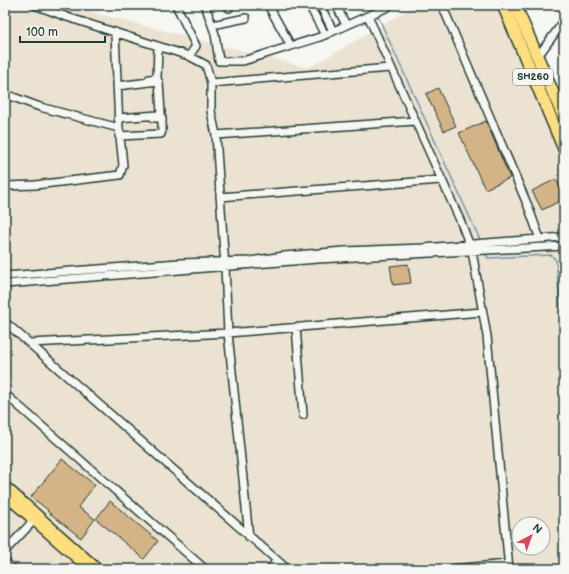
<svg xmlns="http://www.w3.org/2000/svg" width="569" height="574" font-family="'Balsamiq Sans',sans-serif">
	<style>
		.built { fill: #ece2d2; fill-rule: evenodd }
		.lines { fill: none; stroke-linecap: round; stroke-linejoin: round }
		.stream { stroke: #6d96ad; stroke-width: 1.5 }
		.building { fill: #d4b487; stroke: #1f3d34 }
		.minor-casing { stroke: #1f3d34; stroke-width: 10 }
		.major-casing { stroke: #1f3d34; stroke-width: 12 }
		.highway-casing { stroke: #1f3d34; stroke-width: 14 }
		.minor { stroke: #f6f6f2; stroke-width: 7 }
		.major { stroke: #fddf80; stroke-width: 9 }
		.highway { stroke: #fddf80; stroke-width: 11 }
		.labels { text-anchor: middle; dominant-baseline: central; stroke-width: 4; stroke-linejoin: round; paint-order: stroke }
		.shield { fill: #f6f6f2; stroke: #60746d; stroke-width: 1 }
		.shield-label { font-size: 10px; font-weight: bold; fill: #1f3d34 }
	</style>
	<rect width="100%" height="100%" fill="#f6f6f2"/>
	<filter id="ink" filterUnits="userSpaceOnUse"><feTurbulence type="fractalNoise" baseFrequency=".025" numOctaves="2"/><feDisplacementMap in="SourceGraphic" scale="8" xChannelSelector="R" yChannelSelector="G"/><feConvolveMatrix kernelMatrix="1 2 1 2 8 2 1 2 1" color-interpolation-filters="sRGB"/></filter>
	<g filter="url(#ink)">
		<path class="built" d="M5,5H64L309,68L416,5H519L564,103V569H5ZM519,524H543V548H519Z"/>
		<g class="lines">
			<path class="stream" d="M373,5L376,11
				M377,14L481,242
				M485,253L488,258L551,255L556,260L564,346"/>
		</g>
		<path class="building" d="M438,88L456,126L444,131L426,94Z
			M486,121L510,178L485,189L459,133Z
			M556,179L564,195V199L542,210L532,191Z
			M408,264L411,283L393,285L390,266Z
			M62,459L95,485L78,507L95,519L81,538L47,511L48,510L31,497Z
			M110,501L158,541L144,559L96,519Z"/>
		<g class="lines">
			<g class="minor-casing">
				<path id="minor" d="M35,5L67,17L189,56L196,46L176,5
					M205,5L212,25
					M227,5L229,8
					M268,5L291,46
					M309,5L325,35
					M320,5L333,31
					M336,5L346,25
					M442,5L528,206L540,239
					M368,16L460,220L472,251L487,336L509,569
					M246,18L212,25L215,34L219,61H243L320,37L388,7
					M189,56L206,65L211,83L390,68
					M538,56L564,21
					M149,79L157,78L158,46
					M211,83V111L216,135L225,267L228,333L482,312
					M117,86L158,81L159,82L161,113L158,115L118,118
					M5,94L40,107L119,128L115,32
					M216,135L415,121
					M119,136L161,134L162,131V118H154
					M5,186L35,185L120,175L123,165L119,128
					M220,197L441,180
					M5,276L179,263L250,261L284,256L344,251L423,248L564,237
					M5,284L318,259L564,246
					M5,322L287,569
					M296,327L303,415
					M30,343L228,333L249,537
					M5,394L205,569
					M5,551L37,517
					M5,562L13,569
					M270,569L277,560
					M450,569L508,564"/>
			</g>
			<g class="major-casing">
				<path id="major" d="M5,486L98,569
					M5,495L89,569"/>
			</g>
			<g class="highway-casing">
				<path id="highway" d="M503,5L564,149
					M515,5L564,118"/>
			</g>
			<use href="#minor" class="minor"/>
			<use href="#major" class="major"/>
			<use href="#highway" class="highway"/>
		</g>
	</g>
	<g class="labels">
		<rect class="shield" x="513" y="69" width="40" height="16" rx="3"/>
		<g class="shield-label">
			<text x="533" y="77">SH260</text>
		</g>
	</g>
	<rect width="569" height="574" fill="none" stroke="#f6f6f2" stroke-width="20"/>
	<rect x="10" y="10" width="549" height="554" fill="none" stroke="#1f3d34" stroke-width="1.5" filter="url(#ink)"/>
	<g transform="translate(531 536) rotate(41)"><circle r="19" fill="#f6f6f2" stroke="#a0aca6"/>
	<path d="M0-3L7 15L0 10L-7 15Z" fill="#d1495b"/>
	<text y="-6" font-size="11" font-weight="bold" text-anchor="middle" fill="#1f3d34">N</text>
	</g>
	<path d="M20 36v6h85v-6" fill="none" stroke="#1f3d34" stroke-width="2"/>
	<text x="26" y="36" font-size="12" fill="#1f3d34" stroke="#f6f6f2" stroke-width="3" paint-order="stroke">100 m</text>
</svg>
